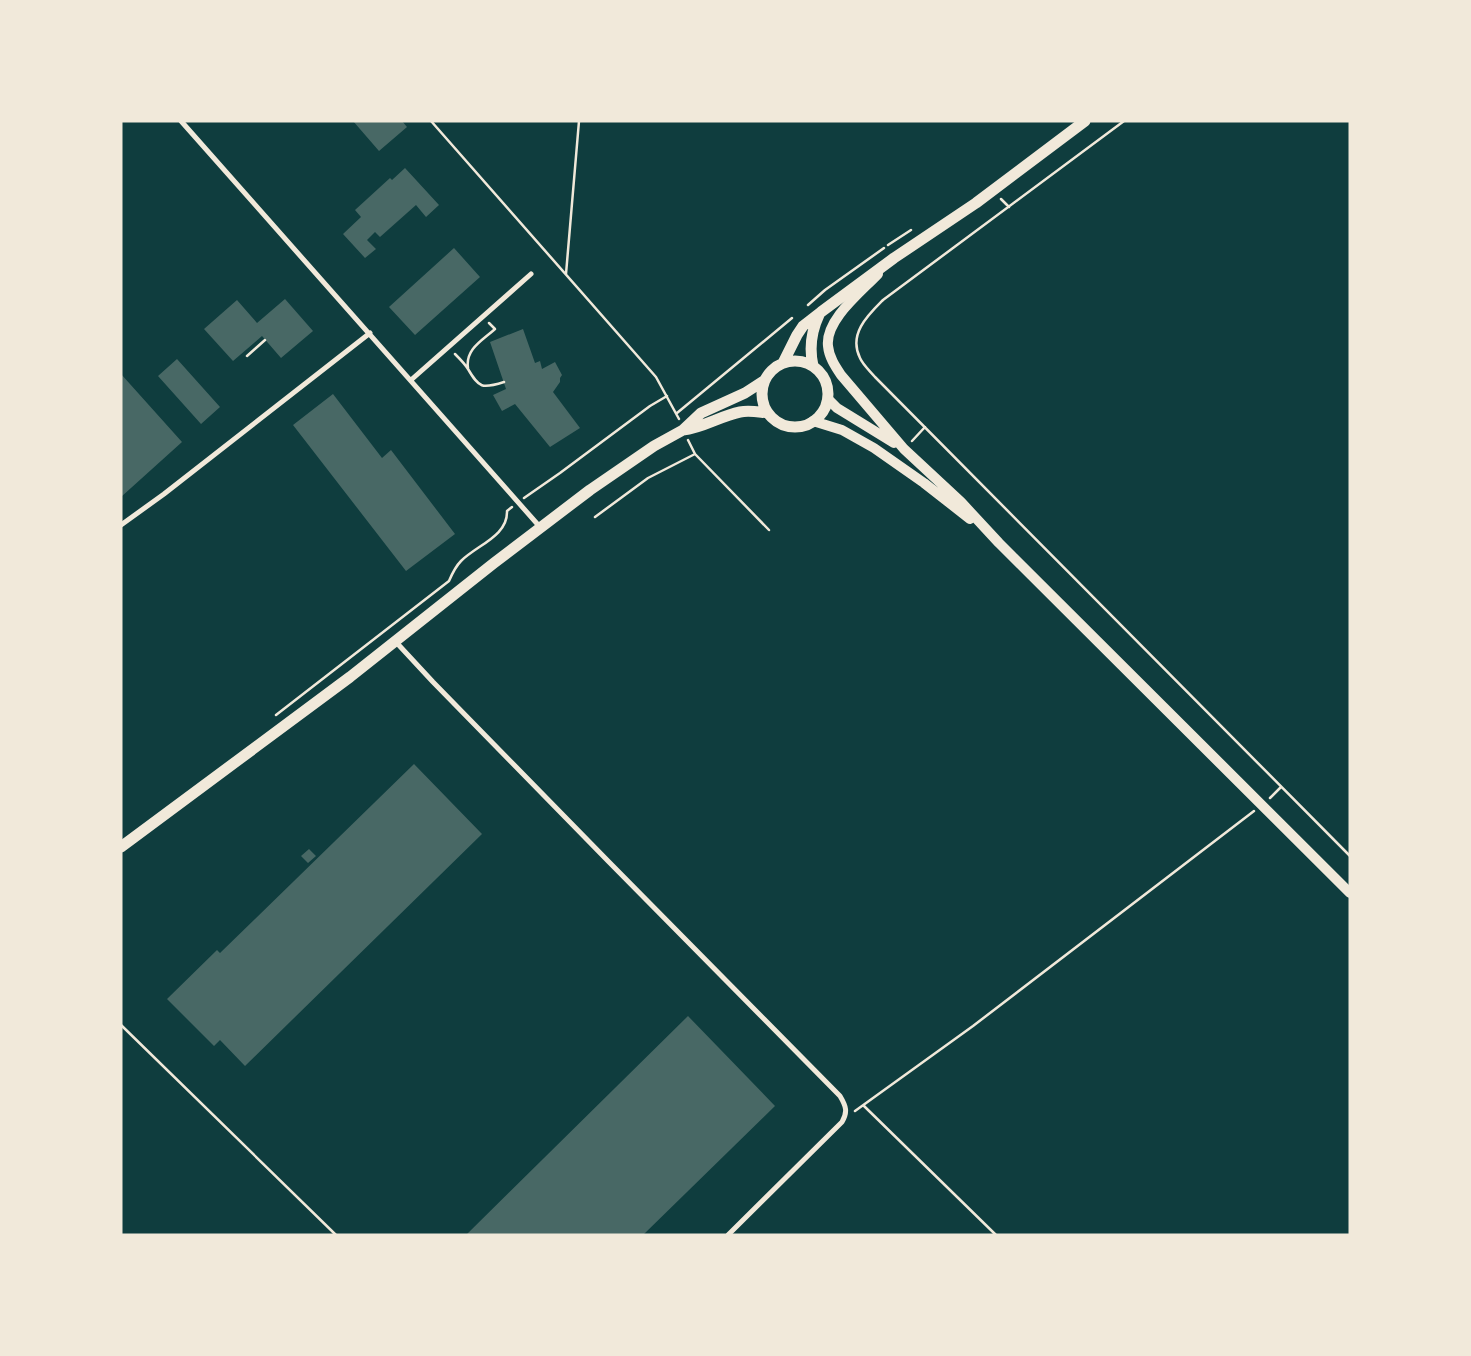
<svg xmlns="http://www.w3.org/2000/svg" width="1471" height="1356" font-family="Poppins,sans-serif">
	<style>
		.building { fill: #486865 }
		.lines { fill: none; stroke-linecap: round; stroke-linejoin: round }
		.path { stroke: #f1e9da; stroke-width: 2.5 }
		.minor { stroke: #f1e9da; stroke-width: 5 }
		.secondary { stroke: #f1e9da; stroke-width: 10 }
		.primary { stroke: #f1e9da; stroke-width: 11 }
	</style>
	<rect width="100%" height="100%" fill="#0f3d3e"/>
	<path class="building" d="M353,121H402L407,127L379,151Z
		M405,168L439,205L426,217L416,205L380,237L375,232L367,240L376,249L365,258L343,234L361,217L355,210L390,178L392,180Z
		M454,248L480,277L415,335L389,307Z
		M285,299L313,331L281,358L262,336L233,361L204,329L237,300L257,323Z
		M523,329L535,363L540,361L542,369L555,362L562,375L560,378V382L553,392L580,428L550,447L515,404L502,411L493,395L506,389L490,342Z
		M177,359L220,407L201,424L158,376Z
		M121,374L182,442L121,497Z
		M333,394L382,458L391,450L455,534L406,571L293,425Z
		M414,764L482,834L245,1066L220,1040L214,1046L167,999L217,950L220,953Z
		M309,849L316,856L308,863L301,856Z
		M688,1016L775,1106L643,1235H466Z"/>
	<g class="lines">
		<path class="path" d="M431,121L656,377L679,419
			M1124,121L883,300C868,315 848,334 860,358C863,365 870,371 875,377L1350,856
			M1001,199L1009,207
			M888,245L911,230
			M566,274L579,121
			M808,305L825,290L884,248
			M455,354C459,358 465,364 468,369C479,388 482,389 504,382
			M247,356L265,340
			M468,368C465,349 483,340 495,329L489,323
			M677,413L792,318
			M688,440L695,454L769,530
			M912,441L925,427
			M524,498L560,473L650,406L667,396
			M595,517L648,478L695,454
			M276,715L449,581C452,574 456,566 461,561C477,545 508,536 507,511L512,507
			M1270,798L1281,787
			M121,1025L336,1235
			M864,1106L996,1235
			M855,1111L973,1026L1254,811"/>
		<path class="minor" d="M181,121L540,527
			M411,380L531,274
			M121,525L164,494L370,333
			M395,641L433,682L609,862L840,1096C846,1106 848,1112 842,1122L728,1235"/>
		<path class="secondary" d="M878,274C861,292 825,320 828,346C829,357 835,366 841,375L904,449L961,502L999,543L1350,893
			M828,399L837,408L894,443
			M813,421L842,430L874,448L924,483L970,519"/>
		<path class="primary" d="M762 394a33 33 0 1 1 66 0a33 33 0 1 1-66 0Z
			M783,363L797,335L803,326L821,312L894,258L976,203L1085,121
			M813,366C809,348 811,332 819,315
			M683,430C703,428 720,416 740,412C749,410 758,412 768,413
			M121,847L350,677L494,563L590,490L654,446L683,430L701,413L745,393L765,380"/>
	</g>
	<rect width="1471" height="1356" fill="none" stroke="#f1e9da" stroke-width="245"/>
</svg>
